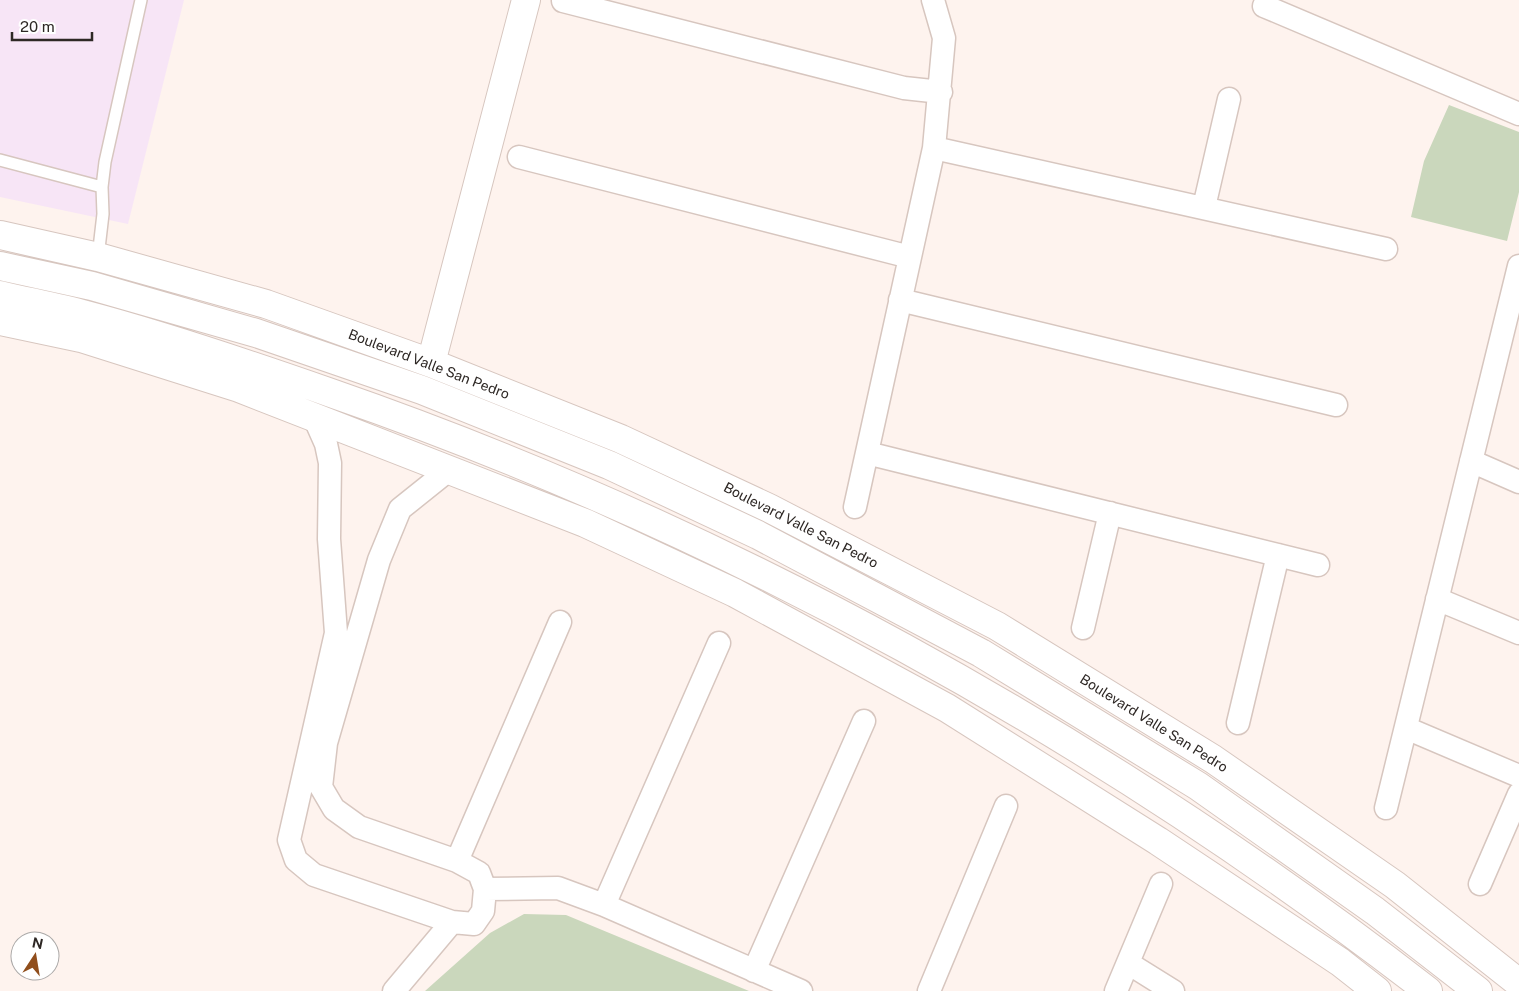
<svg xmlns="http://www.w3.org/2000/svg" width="1519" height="991" font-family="'Public Sans',sans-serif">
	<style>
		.commercial { fill: #f7e5f6 }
		.green { fill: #cad7bc }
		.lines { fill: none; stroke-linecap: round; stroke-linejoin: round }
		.lane-casing { stroke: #d7c6bf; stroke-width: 14 }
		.street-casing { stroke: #d7c6bf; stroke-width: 25 }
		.secondary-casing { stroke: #d7c6bf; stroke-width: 30 }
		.lane { stroke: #fff; stroke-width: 11 }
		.street { stroke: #fff; stroke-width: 22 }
		.secondary { stroke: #fff; stroke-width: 28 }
		.labels { text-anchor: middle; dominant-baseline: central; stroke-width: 4; stroke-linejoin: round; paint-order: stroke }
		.street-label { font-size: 14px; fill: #2e2825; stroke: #fff }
	</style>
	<rect width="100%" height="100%" fill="#fef3ee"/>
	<path class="commercial" d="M0,0H184L128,224L0,197Z"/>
	<path class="green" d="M1449,105L1519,132V192L1507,241L1411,217L1424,161Z
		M524,914L566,915L749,991H425L490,933Z"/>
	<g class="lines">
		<g class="lane-casing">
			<path id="lane" d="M0,160L102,187
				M98,257L103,214L102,187L105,162L141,0"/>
		</g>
		<g class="street-casing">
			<path id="street" d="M1267,0L1264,6L1519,114
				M563,1L904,88L941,92
				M934,148L1386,249
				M519,157L910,257
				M1204,207L1229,99
				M900,300L1336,405
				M314,417L326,444L330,463L329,539L336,633L289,840L296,860L314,875L452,922L474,924L483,911L485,889L479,873L457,861L359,827L334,809L321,787L326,743L379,560L400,509L450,469
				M867,453L1318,565
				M1471,461L1519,482
				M855,507L934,148L944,38L933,0
				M1437,599L1519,633
				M1083,628L1110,513
				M1238,723L1278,555
				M1406,728L1519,776
				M1386,808L1519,266
				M457,861L560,622
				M1480,884L1519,794
				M485,889L558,888L604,905L801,991
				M604,905L719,643
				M1128,963L1173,991
				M754,971L864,721
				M394,991L452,922
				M929,991L1006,806
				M1116,991L1161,884"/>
		</g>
		<g class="secondary-casing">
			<path id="secondary" d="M0,235L98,257L266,304L431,363L621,439L769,508L997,626L1213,759L1395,885L1519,983
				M0,266L92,286L256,333L422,390L609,465L758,535L981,653L1198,786L1375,911L1478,991
				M0,295C29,302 58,307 86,315C169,337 251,365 331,393C726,530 1098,736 1428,991
				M0,321L81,338L239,388L585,523L735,593L947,708L1158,841L1340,962L1377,991
				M431,363L526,0"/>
		</g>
		<use href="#lane" class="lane"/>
		<use href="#street" class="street"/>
		<use href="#secondary" class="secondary"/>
	</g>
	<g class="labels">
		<g class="street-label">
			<text transform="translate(429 364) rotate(21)">Boulevard Valle San Pedro</text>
			<text transform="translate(801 525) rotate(27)">Boulevard Valle San Pedro</text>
			<text transform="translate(1154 723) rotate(32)">Boulevard Valle San Pedro</text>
		</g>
	</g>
	<g transform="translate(35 956) rotate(12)"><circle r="24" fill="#ffffff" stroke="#aba9a8"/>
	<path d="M0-4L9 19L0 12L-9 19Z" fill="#904e1c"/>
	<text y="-8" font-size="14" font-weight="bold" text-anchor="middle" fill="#2e2825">N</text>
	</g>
	<path d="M12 32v8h80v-8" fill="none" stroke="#2e2825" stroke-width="2.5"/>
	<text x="20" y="32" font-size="15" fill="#2e2825" stroke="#ffffff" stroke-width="4" paint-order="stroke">20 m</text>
</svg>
